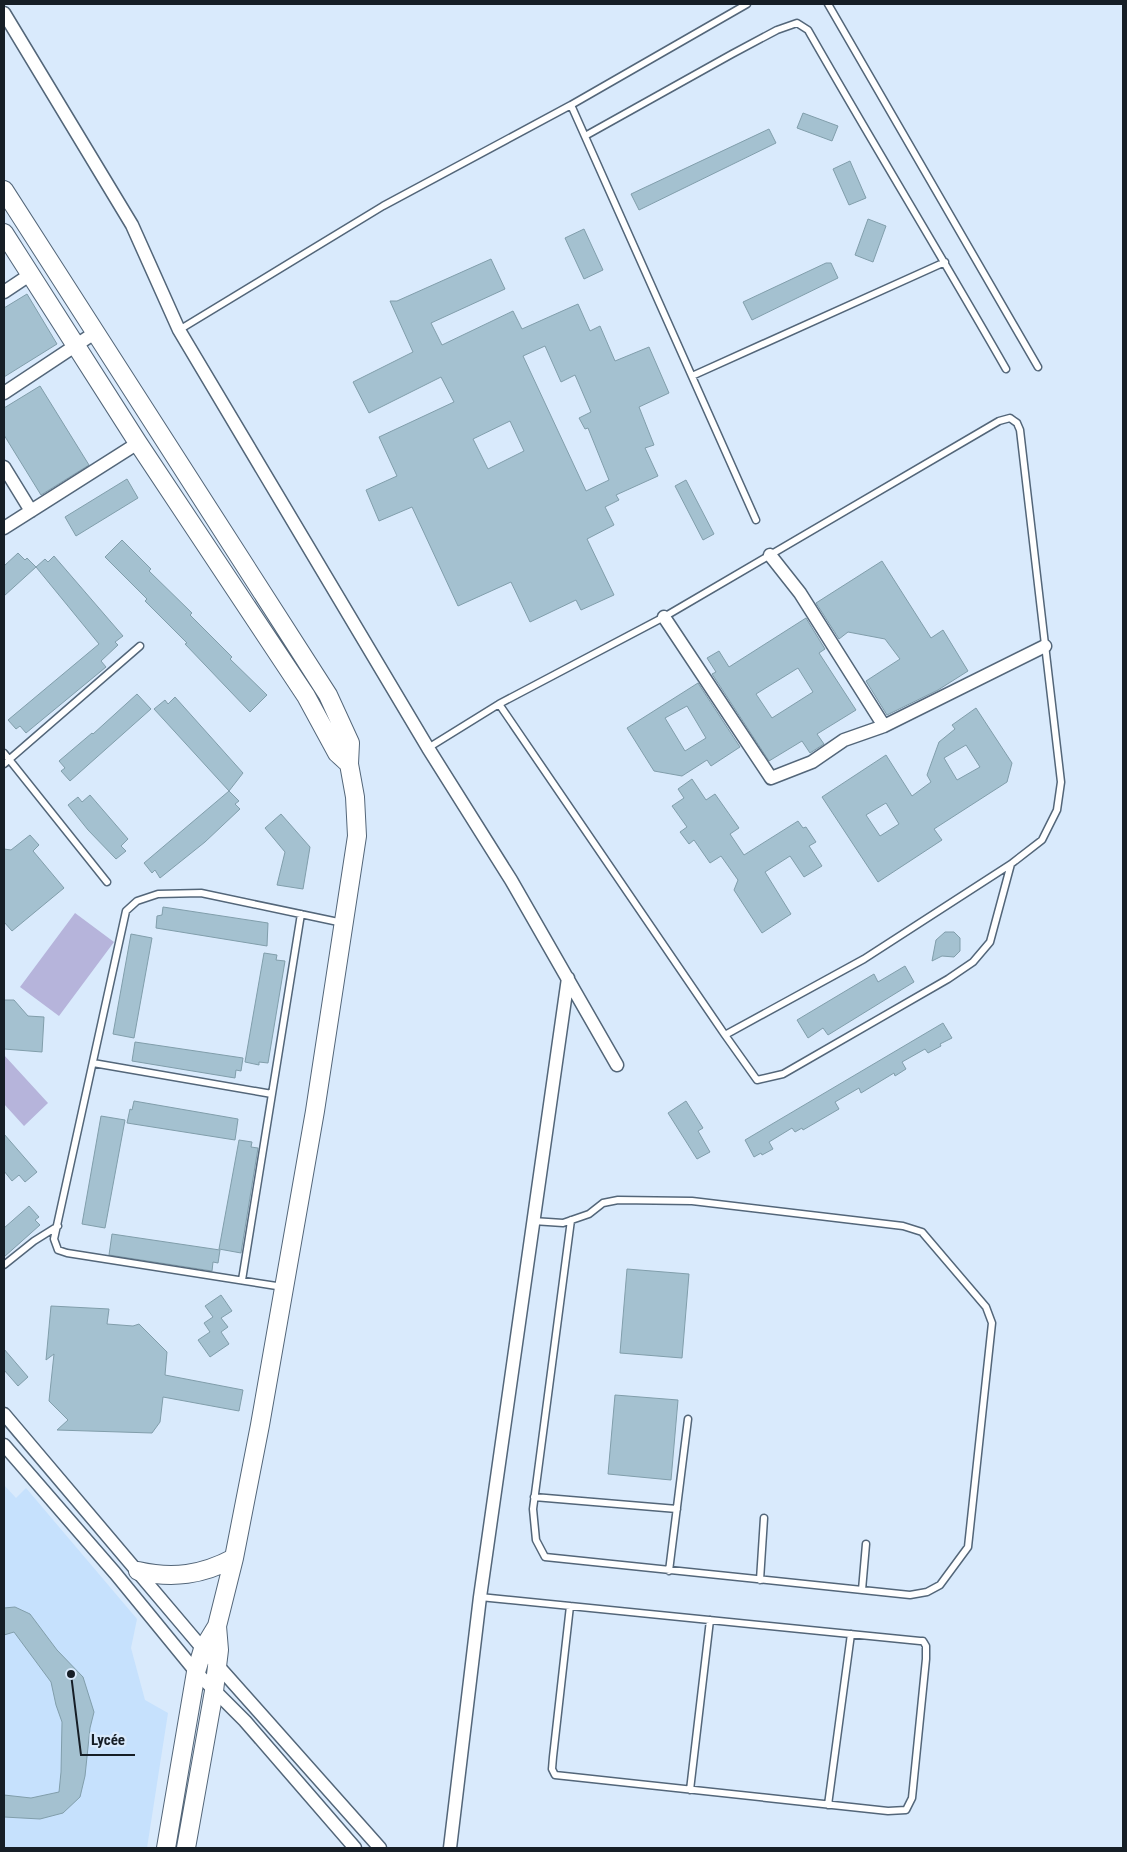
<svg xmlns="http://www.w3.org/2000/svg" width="1127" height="1852" font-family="'Roboto Condensed',sans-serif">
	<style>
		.built { fill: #c6e1fd }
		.green { fill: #b6b4db }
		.building { fill: #a4c1d0; stroke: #819eab; fill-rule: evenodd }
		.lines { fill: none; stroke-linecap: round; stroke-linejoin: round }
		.lane-casing { stroke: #536679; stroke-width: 9 }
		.street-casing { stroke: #536679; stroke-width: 15 }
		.secondary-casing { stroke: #536679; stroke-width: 20 }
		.lane { stroke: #fff; stroke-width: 6 }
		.street { stroke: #fff; stroke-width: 12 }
		.secondary { stroke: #fff; stroke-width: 18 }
		.leader { fill: none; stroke: #161e26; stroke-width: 2 }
		.callout-dot { fill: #161e26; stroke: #d9eafc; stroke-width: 2 }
		.callout-label { font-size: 15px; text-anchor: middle; font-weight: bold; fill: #161e26; stroke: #d9eafc; stroke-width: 4.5; stroke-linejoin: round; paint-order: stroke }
	</style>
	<rect width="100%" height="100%" fill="#d9eafc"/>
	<path class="built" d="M4,1485L16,1498L26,1488L137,1619L131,1648L145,1700L168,1713L147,1848H4Z"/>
	<path class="green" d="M75,913L114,942L59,1016L20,987Z
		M4,1055L48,1103L24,1126L4,1104Z"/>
	<path class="building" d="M803,113L838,126L832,141L797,128Z
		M769,129L776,143L639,210L631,194Z
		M850,161L866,198L849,205L833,169Z
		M868,219L886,226L873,262L855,255Z
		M584,229L603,270L584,279L565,238Z
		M491,259L505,289L431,323L442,345L513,311L522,329L578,304L590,331L600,326L615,361L649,347L669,393L639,407L654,445L645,448L658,476L616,495L619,500L605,507L614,525L587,539L614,595L581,610L576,600L530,622L511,582L458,606L412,507L379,521L366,490L397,476L379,437L454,402L441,377L369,413L353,382L413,352L390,301H397ZM545,346L561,382L575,375L591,412L579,418L585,429L588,428L609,480L586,491L523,356ZM510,421L524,451L488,469L473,439Z
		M826,263H831L838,278L752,320L743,302Z
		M27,294L57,344L4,377V308Z
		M40,386L89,465L41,495L4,435V408Z
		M127,479L138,498L76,536L65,517Z
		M686,480L714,534L703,540L675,486Z
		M122,540L151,569L149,571L192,613L190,615L232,657L230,659L267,695L250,712L185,644L187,643L145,601L147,599L105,557Z
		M18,553L25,560L27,558L36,567L4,596V566Z
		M54,556L123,636L115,642L118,645L101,661L106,667L26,733L20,726L16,729L8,720L99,644L36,567L45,559L48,562Z
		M882,561L931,638L943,630L968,671L938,690L887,715L866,681L900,659L885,639L848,632L839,639L816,603Z
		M806,618L825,649L819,653L856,710L817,734L824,744L810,753L802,741L769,761L712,674L716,672L707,658L719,651L729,667ZM798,668L813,692L772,718L756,694Z
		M698,683L740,747L711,766L707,760L682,776L654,771L627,728ZM687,706L706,738L685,751L665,718Z
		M137,694L151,709L70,781L61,771L65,768L59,761L92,733L93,734Z
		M175,697L243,773L229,791L154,709L165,700L168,704Z
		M976,708L1012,763L1007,782L934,829L942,840L878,882L822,797L886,755L912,796L931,782L927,775L939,742L955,729L952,725ZM966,745L980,767L957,780L944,758ZM886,803L899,824L880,836L866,815Z
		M692,779L706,800L715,794L739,828L730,834L744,855L798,821L803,828L806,827L816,842L809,846L822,866L804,877L790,856L765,872L791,914L762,933L734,890L738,880L721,856L710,863L694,840L689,844L680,832L687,827L672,806L684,798L678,789Z
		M229,791L239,801L235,804L240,809L205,842L160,878L155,870L152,873L144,863Z
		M90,795L128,839L121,846L126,851L116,859L88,830L68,805L78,797L82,802Z
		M281,814L310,847L303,889L277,885L285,852L265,828Z
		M30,835L39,845L33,851L64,888L12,931L4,922V849L11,850Z
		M163,907L268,923L267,946L156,928L157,916L162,915Z
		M945,932H954L960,938V951L954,957L942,956L932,961L936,940Z
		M131,934L152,938L134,1038L113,1034Z
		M264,953L277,955L276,960L285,961L268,1063L259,1062V1065L245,1062Z
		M905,966L914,982L828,1035L823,1028L808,1038L797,1020L874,974L878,982Z
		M4,1000H14L28,1016L44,1017L42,1052L4,1049Z
		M943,1023L952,1038L940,1044L941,1046L928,1053L925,1049L902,1062L906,1069L895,1076L894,1073L861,1093L859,1088L835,1102L839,1109L803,1130L802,1128L795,1132L792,1128L769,1142L773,1149L762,1155L761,1153L754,1157L745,1140Z
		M135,1042L243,1058L241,1071L236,1070L235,1078L132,1061Z
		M134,1101L238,1119L235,1140L127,1123L130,1109L132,1110Z
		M686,1101L703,1128L698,1131L710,1152L697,1159L668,1113Z
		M101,1116L125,1120L105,1228L82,1224Z
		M4,1134L37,1172L25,1182L19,1175L12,1181L4,1171Z
		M239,1140L252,1142L251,1147L258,1148L241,1253L219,1249Z
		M29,1206L39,1217L35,1220L40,1225L4,1257V1228Z
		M112,1234L220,1250L218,1263L213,1262L212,1271L109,1255Z
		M627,1269L689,1274L682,1358L620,1353Z
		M221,1295L232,1311L221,1318L228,1327L221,1332L229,1344L210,1357L198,1340L210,1332L204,1323L213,1317L205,1306Z
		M51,1306L109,1309L107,1324L133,1326L139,1324L167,1352L165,1375L243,1390L239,1411L163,1397L160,1422L152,1433L57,1430L68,1420L49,1401L54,1354L46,1360Z
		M4,1349L28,1377L18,1386L4,1370Z
		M615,1395L678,1400L671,1480L608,1474Z
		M15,1607L30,1614L57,1650L83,1677L94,1712L90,1728L85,1776L80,1797L63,1813L40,1819L4,1817V1795L31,1798L59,1792L61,1772L62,1722L56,1705L51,1682L14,1632L4,1635V1608Z"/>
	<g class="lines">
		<g class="lane-casing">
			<path id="lane" d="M828,4L1038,367
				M571,105L756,520
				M585,136L732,54L777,30L797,23L808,30C873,144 941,255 1006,369
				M179,330L383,206L571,105L747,4
				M692,376L945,262
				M428,748L499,704L664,617L999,421L1010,418L1017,423L1020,430L1061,782L1057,810L1042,840L1011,864L864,959L725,1035L499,704
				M4,753L107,882
				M4,764L140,646
				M725,1035L757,1080L783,1074L948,979L973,962L990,942L1011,864
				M93,1063L272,1094
				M533,1221L563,1223L589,1214L603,1203L618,1200L692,1201L903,1226L922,1232L986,1307L992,1323L968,1547L940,1585L927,1592L910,1595L545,1557L536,1540L533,1509L571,1220
				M4,1265L34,1241L58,1226
				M242,1280L301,914
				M283,1287L67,1253L58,1250L54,1239L126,911L137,901L158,894L201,893L343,923
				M534,1497L677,1509
				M669,1571L688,1419
				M760,1580L764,1518
				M862,1590L866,1544
				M480,1597L920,1641H923L926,1646V1659L912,1798L906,1810L888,1811L555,1775L552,1769L553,1757L570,1606
				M690,1790L710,1620
				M828,1805L851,1634"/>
		</g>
		<g class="street-casing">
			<path id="street" d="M4,13L132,225L179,330L428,748L511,880L617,1065
				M4,292L31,274
				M4,393L96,332
				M4,467L31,511
				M4,528L138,443
				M770,555L800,593L884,726
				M664,617L771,778L812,762L844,740L884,726L1045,646
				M4,1414L203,1649L380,1848
				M4,1445L115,1573L196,1672L245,1721L355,1848
				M450,1848L480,1597L568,978"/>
		</g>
		<g class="secondary-casing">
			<path id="secondary" d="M4,190L328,695L350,743L349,764L355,797L357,836L315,1111L260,1425L234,1558L217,1626L203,1649L196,1672L166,1848
				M4,233L138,443L306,696L337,753L349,764
				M138,1571C173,1579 202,1575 234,1558
				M186,1848L214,1691L219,1650L217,1626"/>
		</g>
		<use href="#lane" class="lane"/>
		<use href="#street" class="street"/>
		<use href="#secondary" class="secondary"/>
	</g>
	<path class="leader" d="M71 1674L81 1755H135"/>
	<circle class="callout-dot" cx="71" cy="1674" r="5"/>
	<g class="callout-label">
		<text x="108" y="1745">Lycée</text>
	</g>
	<rect width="1127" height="1852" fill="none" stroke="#161e26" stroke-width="10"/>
</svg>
